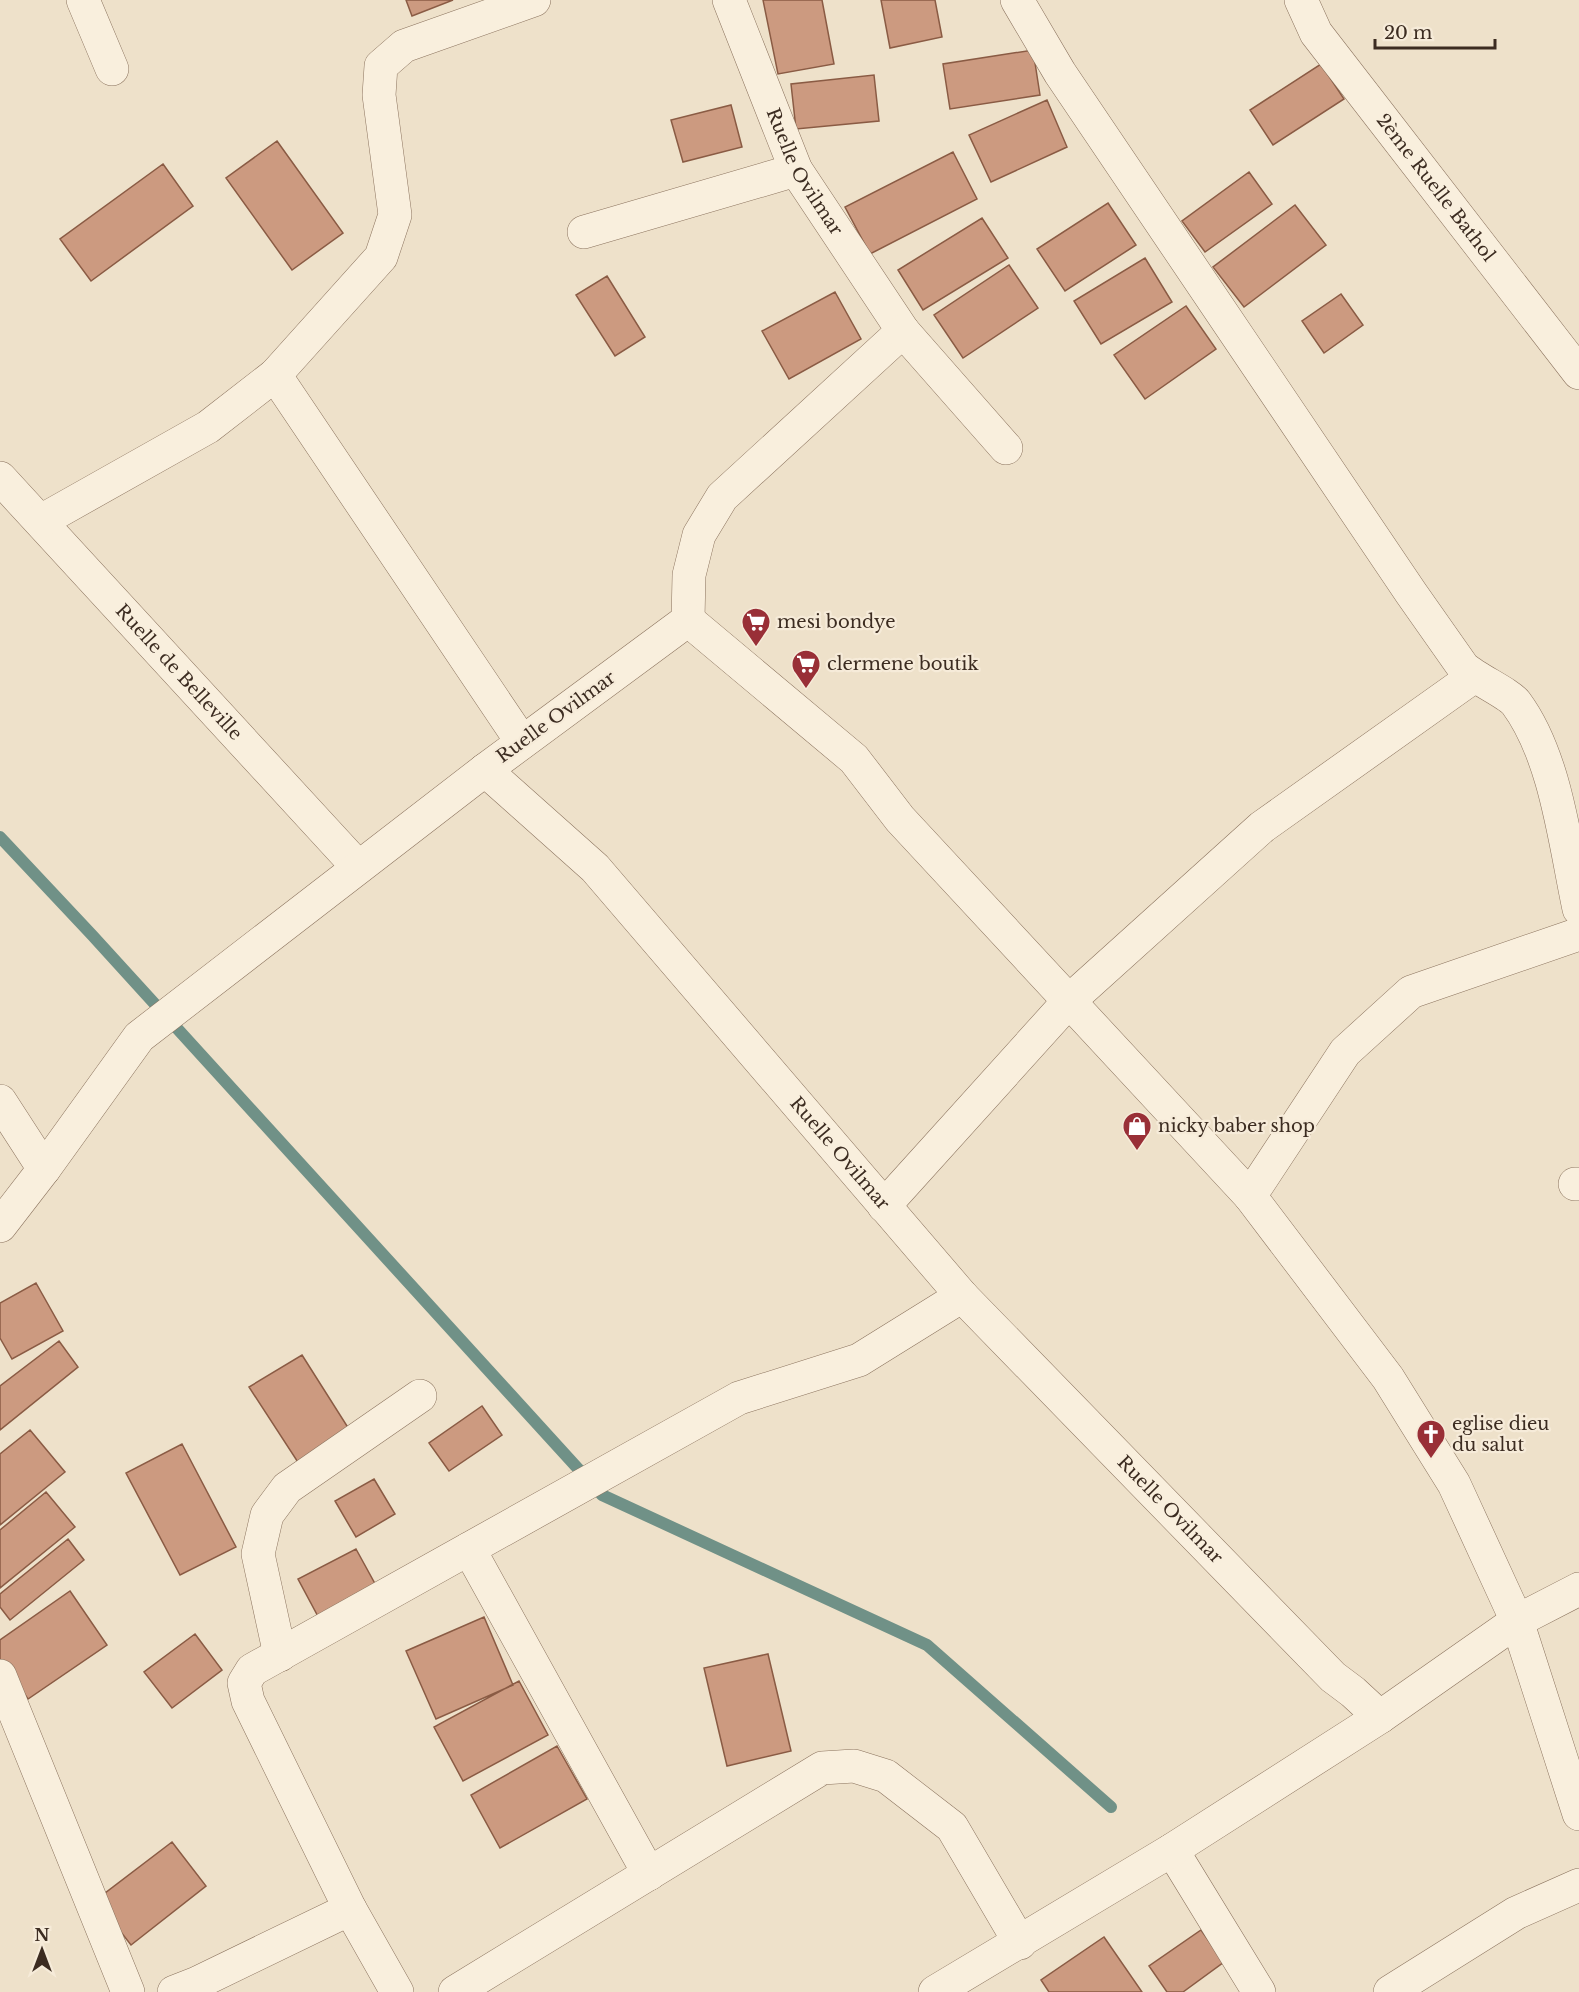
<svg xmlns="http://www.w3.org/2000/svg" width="1579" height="1992" font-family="'Libre Baskerville',serif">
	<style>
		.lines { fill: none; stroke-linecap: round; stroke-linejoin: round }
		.stream { stroke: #709187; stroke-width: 12 }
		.building { fill: #cc9a80; stroke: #8a5b44; stroke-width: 1.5 }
		.minor-casing { stroke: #8b735e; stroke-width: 34 }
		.minor { stroke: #f9efdd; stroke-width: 33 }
		.labels { text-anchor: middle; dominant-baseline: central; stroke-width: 4.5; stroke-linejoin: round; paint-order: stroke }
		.street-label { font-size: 18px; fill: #3c2c21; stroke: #f6ebd9 }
		.poi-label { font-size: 18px; fill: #3c2c21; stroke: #f6ebd9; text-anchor: start }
	</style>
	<rect width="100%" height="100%" fill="#eee1ca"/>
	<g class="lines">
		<path class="stream" d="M0,837L92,935L602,1495L927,1645L1111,1807"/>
	</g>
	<path class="building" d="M406,0H453L412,16Z
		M763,0H822L834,64L778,74Z
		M881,0H935L942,37L890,48Z
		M1033,50L1040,95L950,109L943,64Z
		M1321,64L1344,99L1273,145L1250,110Z
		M874,75L879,121L796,129L791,84Z
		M1047,100L1067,147L991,182L969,135Z
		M731,105L742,147L683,162L671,120Z
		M277,141L343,233L292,270L226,178Z
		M953,152L977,199L870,254L845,207Z
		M163,164L193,206L91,281L60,239Z
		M1249,172L1272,204L1205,252L1182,221Z
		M1108,203L1136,245L1065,291L1037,249Z
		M1295,205L1326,245L1244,307L1213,267Z
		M982,218L1008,258L923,310L898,270Z
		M1145,258L1172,302L1101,344L1074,301Z
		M1009,265L1038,308L963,358L934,315Z
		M607,276L645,337L615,356L576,295Z
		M835,292L861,339L789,379L762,331Z
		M1341,294L1363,325L1324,353L1302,321Z
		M1186,306L1216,349L1145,399L1114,355Z
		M36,1283L63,1331L12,1359L0,1338V1303Z
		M59,1341L78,1367L0,1430V1386Z
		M302,1355L354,1437L303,1470L249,1387Z
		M482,1406L502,1435L449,1471L429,1443Z
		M30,1430L65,1472L0,1525V1454Z
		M182,1444L236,1547L180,1575L126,1473Z
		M374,1479L395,1514L356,1537L335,1501Z
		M46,1492L75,1527L0,1588V1530Z
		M68,1539L84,1560L10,1620L0,1607V1594Z
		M356,1549L379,1591L321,1622L298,1579Z
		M70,1591L107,1645L28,1699L0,1659V1640Z
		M484,1617L513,1685L436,1719L406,1651Z
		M195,1634L222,1670L172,1708L144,1672Z
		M768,1654L791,1751L727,1766L704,1668Z
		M519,1681L548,1735L463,1781L434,1727Z
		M557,1746L587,1799L500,1848L471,1795Z
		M172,1842L206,1886L131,1945L96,1900Z
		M1201,1930L1224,1962L1183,1992H1167L1149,1966Z
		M1104,1937L1142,1992H1049L1041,1980Z"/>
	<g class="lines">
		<g class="minor-casing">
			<g id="minor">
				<path d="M83,0L112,69"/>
				<path id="s1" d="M729,0L796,170L903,331L722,497L699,535L689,575L688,620L485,770L595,868L962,1296L1333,1677L1353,1692L1380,1717L1517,1621L1579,1814"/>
				<path d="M1017,0L1060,73L1411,593L1463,667C1476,679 1508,693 1516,703C1556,757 1565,844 1579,909"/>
				<path id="s2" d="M1301,0L1316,33L1579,373"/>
				<path d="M584,232L796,170"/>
				<path d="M903,331L1006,448"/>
				<path d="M275,375L522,742"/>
				<path id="s3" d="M0,478L358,867"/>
				<path d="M41,521L208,427L275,375L381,257L395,215L379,95L381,66L404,46L534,0"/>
				<path d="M688,620L854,759L900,819L1250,1196"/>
				<path d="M1579,934L1411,992L1345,1052L1250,1196L1388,1378L1454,1484L1517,1621L1579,1589"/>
				<path d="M0,1101L44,1169"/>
				<path d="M1575,1184H1579"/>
				<path d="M884,1206L1069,1001L1262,827L1473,677"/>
				<path d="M0,1226L44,1169L139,1037L485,770"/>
				<path d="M469,1549L649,1874"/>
				<path d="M280,1655L258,1554L267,1515L287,1488L420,1396"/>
				<path d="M0,1676L128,1992"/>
				<path d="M1172,1850L1259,1992"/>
				<path d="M174,1992L197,1983L350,1909"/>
				<path d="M397,1992L350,1909L248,1701L244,1683L252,1670L739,1398L859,1360L962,1296"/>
				<path d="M455,1992L822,1768L854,1766L886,1776L952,1827L1020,1943"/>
				<path d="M935,1992L1172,1850L1380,1717"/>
				<path d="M1390,1992L1516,1913L1579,1885"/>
			</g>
		</g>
		<use href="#minor" class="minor"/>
	</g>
	<defs>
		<g id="supermarket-pin" transform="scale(1.5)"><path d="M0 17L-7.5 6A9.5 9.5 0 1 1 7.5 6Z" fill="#992f37" stroke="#f6ebd9"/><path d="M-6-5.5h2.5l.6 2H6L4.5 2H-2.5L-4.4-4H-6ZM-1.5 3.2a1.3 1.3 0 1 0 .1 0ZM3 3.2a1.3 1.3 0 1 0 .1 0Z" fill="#fff"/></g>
		<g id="shop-pin" transform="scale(1.5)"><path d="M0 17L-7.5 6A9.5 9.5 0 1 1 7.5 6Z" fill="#992f37" stroke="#f6ebd9"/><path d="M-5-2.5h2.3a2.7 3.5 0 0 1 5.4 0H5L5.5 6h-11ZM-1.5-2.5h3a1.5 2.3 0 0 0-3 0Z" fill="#fff"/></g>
		<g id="church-pin" transform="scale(1.5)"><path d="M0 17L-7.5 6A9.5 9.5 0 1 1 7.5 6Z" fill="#992f37" stroke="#f6ebd9"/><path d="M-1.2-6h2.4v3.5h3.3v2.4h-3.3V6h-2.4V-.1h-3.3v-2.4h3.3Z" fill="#fff"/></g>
	</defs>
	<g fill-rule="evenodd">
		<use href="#supermarket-pin" x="756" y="622"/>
		<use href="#supermarket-pin" x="806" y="664"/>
		<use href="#shop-pin" x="1137" y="1126"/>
		<use href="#church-pin" x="1431" y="1434"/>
	</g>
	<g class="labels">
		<g class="street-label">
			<text stroke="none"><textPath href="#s1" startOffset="188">Ruelle Ovilmar</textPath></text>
			<text stroke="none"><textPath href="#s2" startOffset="232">2ème Ruelle Bathol</textPath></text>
			<text stroke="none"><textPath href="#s3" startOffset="264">Ruelle de Belleville</textPath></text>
			<text transform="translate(556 717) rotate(-36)">Ruelle Ovilmar</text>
			<text stroke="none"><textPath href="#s1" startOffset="1528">Ruelle Ovilmar</textPath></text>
			<text stroke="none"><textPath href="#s1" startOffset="2014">Ruelle Ovilmar</textPath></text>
		</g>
		<g class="poi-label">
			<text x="777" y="622">mesi bondye</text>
			<text x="827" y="664">clermene boutik</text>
			<text x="1158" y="1126">nicky baber shop</text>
			<text x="1452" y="1424">eglise dieu<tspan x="1452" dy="21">du salut</tspan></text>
		</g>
	</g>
	<g transform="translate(42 1950)" stroke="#f6ebd9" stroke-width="4.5" paint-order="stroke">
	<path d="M0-4.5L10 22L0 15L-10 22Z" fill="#3c2c21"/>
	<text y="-9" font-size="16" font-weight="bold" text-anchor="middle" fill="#3c2c21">N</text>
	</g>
	<path d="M1375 39v9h120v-9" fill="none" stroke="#3c2c21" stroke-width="3"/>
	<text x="1384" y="39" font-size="18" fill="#3c2c21" stroke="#f6ebd9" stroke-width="4.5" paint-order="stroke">20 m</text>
</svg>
